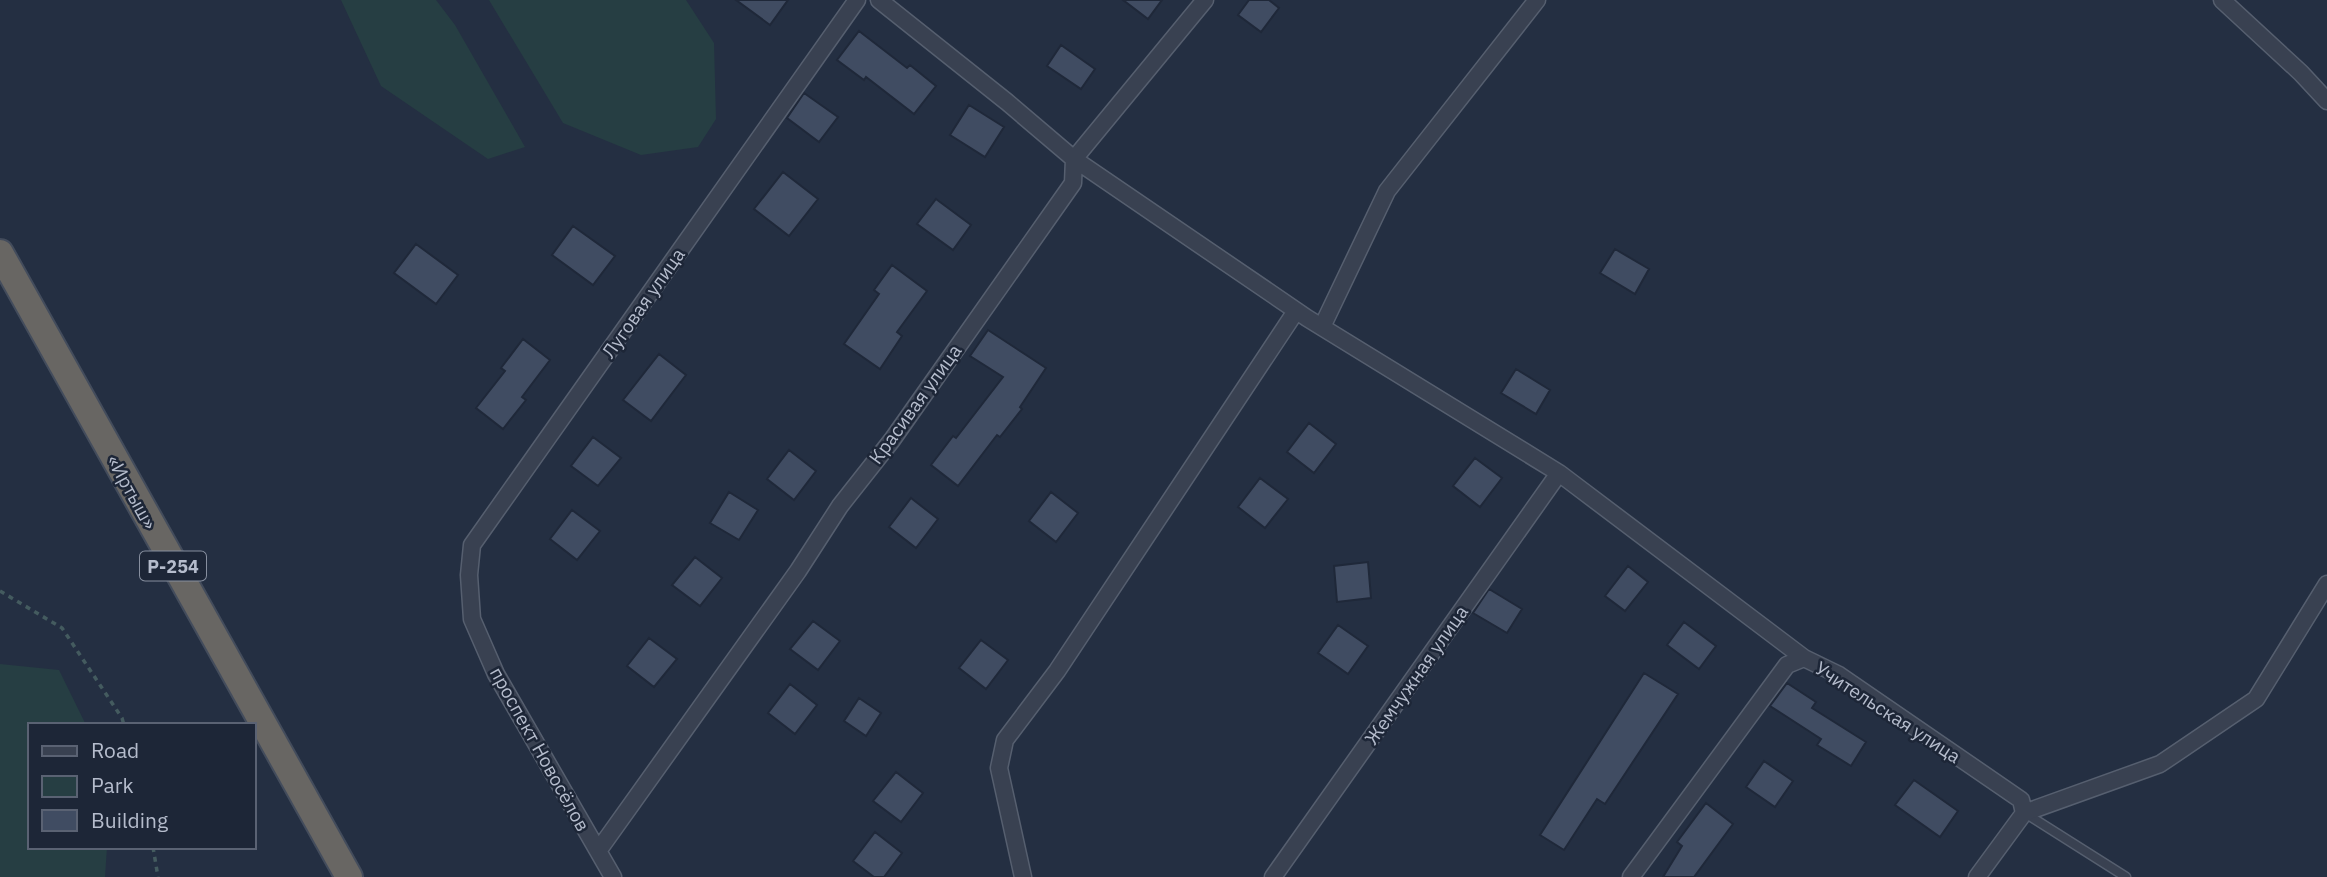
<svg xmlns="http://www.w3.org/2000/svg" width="2327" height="877" font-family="'IBM Plex Sans',sans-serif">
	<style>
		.green { fill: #263e43 }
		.building { fill: #404c62; stroke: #1f2839; stroke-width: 2 }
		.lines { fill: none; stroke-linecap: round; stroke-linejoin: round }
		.service-casing { stroke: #565f6f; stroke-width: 11 }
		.minor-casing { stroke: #565f6f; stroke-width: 19 }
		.trunk-casing { stroke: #434c5c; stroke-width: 30 }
		.path { stroke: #445b5f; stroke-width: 3.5; stroke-dasharray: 5 5; stroke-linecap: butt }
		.service { stroke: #394151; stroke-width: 8 }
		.minor { stroke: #394151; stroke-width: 16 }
		.trunk { stroke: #686663; stroke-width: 26 }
		.labels { text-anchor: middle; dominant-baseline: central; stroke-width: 5; stroke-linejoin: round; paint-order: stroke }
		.shield { fill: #1d2637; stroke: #878f9f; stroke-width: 2 }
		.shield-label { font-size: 18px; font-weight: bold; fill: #b5bccc }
		.street-label { font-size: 19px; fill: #b5bccc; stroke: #1d2637 }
	</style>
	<rect width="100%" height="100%" fill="#242f42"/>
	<path class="green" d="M341,0H436L455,25L525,147L488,159L381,86Z
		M489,0H686L714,43L716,119L698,147L641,155L563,123Z
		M0,664L59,670L86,725H30V847H107L105,877H0Z"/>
	<path class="building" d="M736,0H788L770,25Z
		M1123,0H1162L1148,19Z
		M1249,0H1269L1279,8L1261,32L1238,15Z
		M859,31L907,68L910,65L936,86L914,114L866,77L864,80L837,60Z
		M1061,45L1095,69L1081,89L1047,66Z
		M804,93L838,117L819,142L787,118Z
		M969,105L1004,127L985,157L950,135Z
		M783,172L818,199L789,236L754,209Z
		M936,199L971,225L953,250L917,224Z
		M573,226L615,256L593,285L552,255Z
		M416,244L458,275L436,304L394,273Z
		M1615,249L1649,269L1635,294L1600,273Z
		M892,265L927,291L897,332L902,336L880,369L844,344L879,294L874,290Z
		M988,330L1046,368L1020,407L1022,409L1000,437L997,435L958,486L931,465L953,436L956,438L1003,377L970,356Z
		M523,339L550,360L522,397L526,400L503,429L476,408L505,371L501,368Z
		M659,354L686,375L651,421L623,400Z
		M1516,369L1550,390L1536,414L1501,393Z
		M1309,423L1336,444L1314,473L1287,452Z
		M593,437L621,458L598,486L571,466Z
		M789,450L816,471L794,500L767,479Z
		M1475,458L1502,478L1480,507L1453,486Z
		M1260,478L1288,499L1265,528L1238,507Z
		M729,492L758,510L739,540L710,523Z
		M1051,492L1078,513L1056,542L1029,521Z
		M911,498L938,519L916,548L889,527Z
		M572,510L600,531L577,560L550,539Z
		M695,557L722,578L700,606L672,585Z
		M1368,562L1371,598L1337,602L1334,566Z
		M1628,566L1648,582L1625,611L1605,596Z
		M1489,589L1522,609L1507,633L1473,613Z
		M813,621L840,641L818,670L790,649Z
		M1684,622L1716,646L1699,669L1667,645Z
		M1338,625L1368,646L1348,674L1318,653Z
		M649,638L677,659L654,687L627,666Z
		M981,640L1008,660L986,689L959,668Z
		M1644,673L1678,694L1605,804L1597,799L1564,850L1540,835Z
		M1787,683L1816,702L1812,708L1866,742L1851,766L1817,745L1821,739L1770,706Z
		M790,684L817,705L795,734L768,713Z
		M859,698L881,713L866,736L844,721Z
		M1764,761L1793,781L1775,807L1746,787Z
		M896,772L923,793L901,822L873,801Z
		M1914,780L1958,811L1940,837L1895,805Z
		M1706,803L1733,824L1694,877H1663L1682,846L1677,842Z
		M875,832L902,853L884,877H874L853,861Z"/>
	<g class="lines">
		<g class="service-casing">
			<path id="service" d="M2025,813L2126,877"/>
		</g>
		<g class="minor-casing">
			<path id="minor" d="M1205,0L1074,159L1307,318L1559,473L1804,658
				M2222,0L2301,73L2327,101
				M1322,327L1387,191L1537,0
				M2024,813L2160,764L2256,699L2327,584
				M598,851L798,571L840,506L892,440L1073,183L1074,159L1007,102L879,0
				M613,877L496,674L472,619L469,575L472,545L857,0
				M1023,877L999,768L1005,740L1057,671L1296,311
				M1273,877L1559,473
				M1631,877L1787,665L1804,658L1839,675L2021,800L2024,813
				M1977,877L2024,813"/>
		</g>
		<g class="trunk-casing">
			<path id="trunk" d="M0,253L349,877"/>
		</g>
		<path class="path" d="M0,591L62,628L122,718L124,725
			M153,847L158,877"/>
		<use href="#service" class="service"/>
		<use href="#minor" class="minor"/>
		<use href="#trunk" class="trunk"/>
	</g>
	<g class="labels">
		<rect class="shield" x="140" y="551.5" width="66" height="29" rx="5"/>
		<g class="shield-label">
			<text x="173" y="566">Р-254</text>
		</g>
		<g class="street-label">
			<text transform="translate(643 303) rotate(-55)">Луговая улица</text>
			<text transform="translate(915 404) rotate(-54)">Красивая улица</text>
			<text transform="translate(132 492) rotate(61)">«Иртыш»</text>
			<text transform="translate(1416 675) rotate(-55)">Жемчужная улица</text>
			<text transform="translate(1888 712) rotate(33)">Учительская улица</text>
			<text transform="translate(540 749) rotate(61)">проспект Новосёлов</text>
		</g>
	</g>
	<rect x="28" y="723" width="228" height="126" fill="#1d2637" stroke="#5a6273" stroke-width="2"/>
	<rect x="42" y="746" width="35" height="10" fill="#394151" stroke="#5a6273" stroke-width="2"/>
	<text x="91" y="758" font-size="21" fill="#b5bccc">Road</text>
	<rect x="42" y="776" width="35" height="21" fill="#263e43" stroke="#5a6273" stroke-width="2"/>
	<text x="91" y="793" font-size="21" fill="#b5bccc">Park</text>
	<rect x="42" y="810" width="35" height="21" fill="#404c62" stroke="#5a6273" stroke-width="2"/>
	<text x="91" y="828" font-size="21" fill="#b5bccc">Building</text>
</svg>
